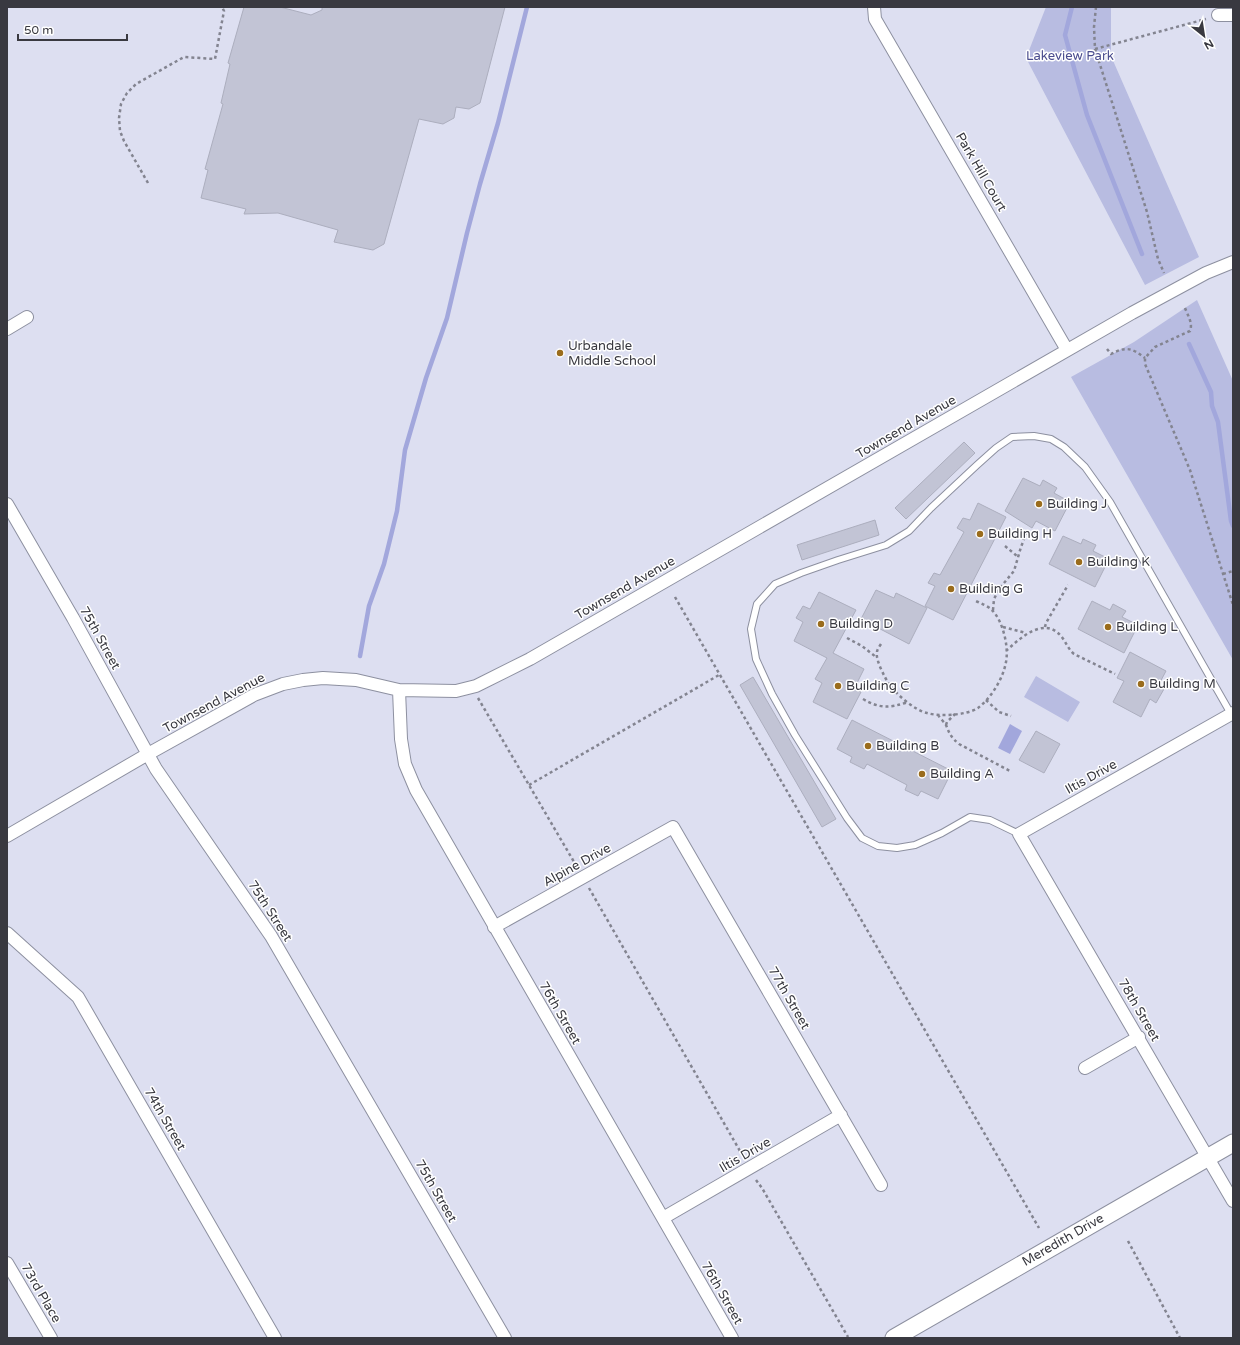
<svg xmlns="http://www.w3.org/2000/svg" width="1240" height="1345" font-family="'Varela Round',sans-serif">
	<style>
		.green { fill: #b8bce1 }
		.water { fill: #a2a7dc }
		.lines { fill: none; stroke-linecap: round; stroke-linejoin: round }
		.stream { stroke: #a2a7dc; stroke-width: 4.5 }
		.building { fill: #c2c4d5; stroke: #acaebe }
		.service-casing { stroke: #8d90a0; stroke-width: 8 }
		.minor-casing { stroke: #8d90a0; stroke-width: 14 }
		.secondary-casing { stroke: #8d90a0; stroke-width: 19 }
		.path { stroke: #838490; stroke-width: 2.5; stroke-dasharray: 3 3; stroke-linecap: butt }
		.service { stroke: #fff; stroke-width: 6 }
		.minor { stroke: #fff; stroke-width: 12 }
		.secondary { stroke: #fff; stroke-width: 17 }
		.poi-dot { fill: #9a6c1c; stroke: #fff; stroke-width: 1.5 }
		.labels { text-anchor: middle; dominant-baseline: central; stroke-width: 3; stroke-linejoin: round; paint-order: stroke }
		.park-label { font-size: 13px; fill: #4a4c8e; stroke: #fff }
		.street-label { font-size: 13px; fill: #393940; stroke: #fff }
		.poi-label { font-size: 13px; fill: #393940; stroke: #fff; text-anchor: start }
	</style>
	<rect width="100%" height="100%" fill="#dddff1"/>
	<path class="green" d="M1046,7H1111V56L1199,257L1145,285L1026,58Z
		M1197,300L1233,381V660L1071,377L1134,342Z
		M1036,676L1080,702L1068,722L1024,697Z"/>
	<path class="water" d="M1010,724L1022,731L1010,754L998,748Z"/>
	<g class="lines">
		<path class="stream" d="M1072,7L1065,35L1087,115L1142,254
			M1189,344L1211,392L1212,406L1218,422L1231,521L1233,526
			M360,656L369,606L384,564L397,511L405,450L426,378L447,318L467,233L480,184L498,123L527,7"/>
	</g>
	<path class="building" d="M244,7H280L311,15L322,10V7H505L480,103L469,109L456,107L454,118L443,124L419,119L384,244L373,250L334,242L338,230L278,213L244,214L246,209L201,198L208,170L205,169L223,104L221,103L230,64L228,63Z
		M964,442L975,453L906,519L895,508Z
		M1023,478L1040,486L1043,480L1057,488L1054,493L1070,502L1055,531L1036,521L1032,528L1005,511Z
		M978,503L1006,517L953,620L925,606L935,586L928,583L934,573L940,575L964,532L957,528L963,518L970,520Z
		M875,520L879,535L802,560L797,545Z
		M1063,536L1081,544L1083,539L1096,545L1093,551L1109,559L1095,587L1049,564Z
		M876,590L894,598L896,593L927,608L909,644L861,619Z
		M819,592L856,610L833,653L864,669L854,689L861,692L847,719L813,702L822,683L815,679L827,658L794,641L803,622L796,618L803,606L810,609Z
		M1092,601L1110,610L1113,604L1126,611L1122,617L1138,625L1124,653L1078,629Z
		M1130,652L1166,671L1158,686L1164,689L1156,703L1150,699L1141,717L1113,702L1124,681L1117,678Z
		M753,677L836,819L822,827L740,685Z
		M852,720L952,771L938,799L921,791L918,796L905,790L907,785L867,764L864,769L850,762L852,757L837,749Z
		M1036,731L1060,744L1044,773L1019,760Z"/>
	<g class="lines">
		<g class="service-casing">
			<path id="service" d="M1019,834L990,820L970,817L942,833L915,845L897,848L878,846L862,838L847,818L795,735L772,694L756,659L751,629L757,604L775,584L801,573L838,560L886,545L909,531L931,508L977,465L996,448L1012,437L1034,436L1051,439L1064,447L1085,467L1110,502L1231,714"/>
		</g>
		<g class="minor-casing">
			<path id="minor" d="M874,7L875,19L1067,350
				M1218,15H1233
				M7,329L27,317
				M7,504L73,618L156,769L271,936L505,1338
				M399,690L401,739L405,764L416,790L732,1338
				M1233,713L1019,834L1233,1201
				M7,836L148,754L254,695L283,684L303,680L323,678L356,680L399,690L456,691L476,686L530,659L1132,313L1206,273L1233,262
				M494,927L673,827L881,1185
				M7,933L78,997L275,1338
				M1085,1068L1139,1037
				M663,1218L841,1115
				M7,1263L51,1338"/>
		</g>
		<g class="secondary-casing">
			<path id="secondary" d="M894,1338L1233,1143"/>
		</g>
		<path class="path" d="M1096,7L1094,27L1095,49L1147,212L1158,259L1164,273
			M1095,49L1206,19
			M148,183L124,141L120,131L119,118L121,104L127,93L136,84L184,57L215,59L224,11L222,7
			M1185,308C1188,316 1193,323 1190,331L1155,347L1145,358V364L1190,470L1233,605
			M1107,349L1111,354C1126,346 1132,348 1145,358
			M1005,546L1017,556
			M1223,574L1233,571
			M675,597L1039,1228
			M993,610L994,599L999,589L1014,571L1021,547L1028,529
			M1003,627L1026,633
			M1045,627L1046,623L1068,585
			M847,638L862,646L876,657
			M881,644C879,647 877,650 877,652C875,659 885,678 889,684C896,694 914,710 927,713C940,717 967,715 978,708C991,698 1003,679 1006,662C1009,647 1003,621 992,610C988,606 982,604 976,601
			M1006,651C1020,638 1044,616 1061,636C1066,642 1068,649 1074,654L1115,674
			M478,698L577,867
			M863,699C880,709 890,708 908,702
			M986,700L999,712L1011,716
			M938,715C940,718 944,722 946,725C950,735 951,737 959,744L1010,771
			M946,725L947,722L955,714
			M529,785L719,675
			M589,888L744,1158
			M756,1180L762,1188L848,1337
			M1128,1241L1180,1338"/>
		<use href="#service" class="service"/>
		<use href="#minor" class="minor"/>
		<use href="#secondary" class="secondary"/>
	</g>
	<g class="poi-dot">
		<circle cx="560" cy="353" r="4"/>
		<circle cx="1039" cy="504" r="4"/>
		<circle cx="980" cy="534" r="4"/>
		<circle cx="1079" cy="562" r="4"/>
		<circle cx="951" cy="589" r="4"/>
		<circle cx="821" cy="624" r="4"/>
		<circle cx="1108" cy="627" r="4"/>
		<circle cx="1141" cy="684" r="4"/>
		<circle cx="838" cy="686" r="4"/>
		<circle cx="868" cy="746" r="4"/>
		<circle cx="922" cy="774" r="4"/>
	</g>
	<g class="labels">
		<g class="park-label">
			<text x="1070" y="56">Lakeview Park</text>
		</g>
		<g class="street-label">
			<text transform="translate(981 172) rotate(60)">Park Hill Court</text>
			<text transform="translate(906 427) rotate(-30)">Townsend Avenue</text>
			<text transform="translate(625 588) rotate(-30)">Townsend Avenue</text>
			<text transform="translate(100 638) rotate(61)">75th Street</text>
			<text transform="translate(214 703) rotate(-28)">Townsend Avenue</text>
			<text transform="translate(1091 777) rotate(-29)">Iltis Drive</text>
			<text transform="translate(577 865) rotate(-29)">Alpine Drive</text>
			<text transform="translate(270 911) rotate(57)">75th Street</text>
			<text transform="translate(789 998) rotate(60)">77th Street</text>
			<text transform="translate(1139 1010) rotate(60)">78th Street</text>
			<text transform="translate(560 1013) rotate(60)">76th Street</text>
			<text transform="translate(165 1119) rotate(60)">74th Street</text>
			<text transform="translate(745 1155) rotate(-30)">Iltis Drive</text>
			<text transform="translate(436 1191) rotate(60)">75th Street</text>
			<text transform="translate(1063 1240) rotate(-30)">Meredith Drive</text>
			<text transform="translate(41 1293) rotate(60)">73rd Place</text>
			<text transform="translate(722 1293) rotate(60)">76th Street</text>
		</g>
		<g class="poi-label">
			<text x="568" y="346">Urbandale<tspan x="568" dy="15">Middle School</tspan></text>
			<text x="1047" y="504">Building J</text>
			<text x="988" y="534">Building H</text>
			<text x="1087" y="562">Building K</text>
			<text x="959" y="589">Building G</text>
			<text x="829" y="624">Building D</text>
			<text x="1116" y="627">Building L</text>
			<text x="1149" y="684">Building M</text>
			<text x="846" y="686">Building C</text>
			<text x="876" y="746">Building B</text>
			<text x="930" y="774">Building A</text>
		</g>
	</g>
	<rect width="1240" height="1345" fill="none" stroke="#393940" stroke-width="16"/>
	<g transform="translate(1204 36) rotate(150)" stroke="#ffffff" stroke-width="3" paint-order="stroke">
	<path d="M0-3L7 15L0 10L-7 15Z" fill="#393940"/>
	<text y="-6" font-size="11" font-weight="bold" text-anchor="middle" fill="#393940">N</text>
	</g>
	<path d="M18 34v6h109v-6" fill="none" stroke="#393940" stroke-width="2"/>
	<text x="24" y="34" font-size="12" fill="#393940" stroke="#ffffff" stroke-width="3" paint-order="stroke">50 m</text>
</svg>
